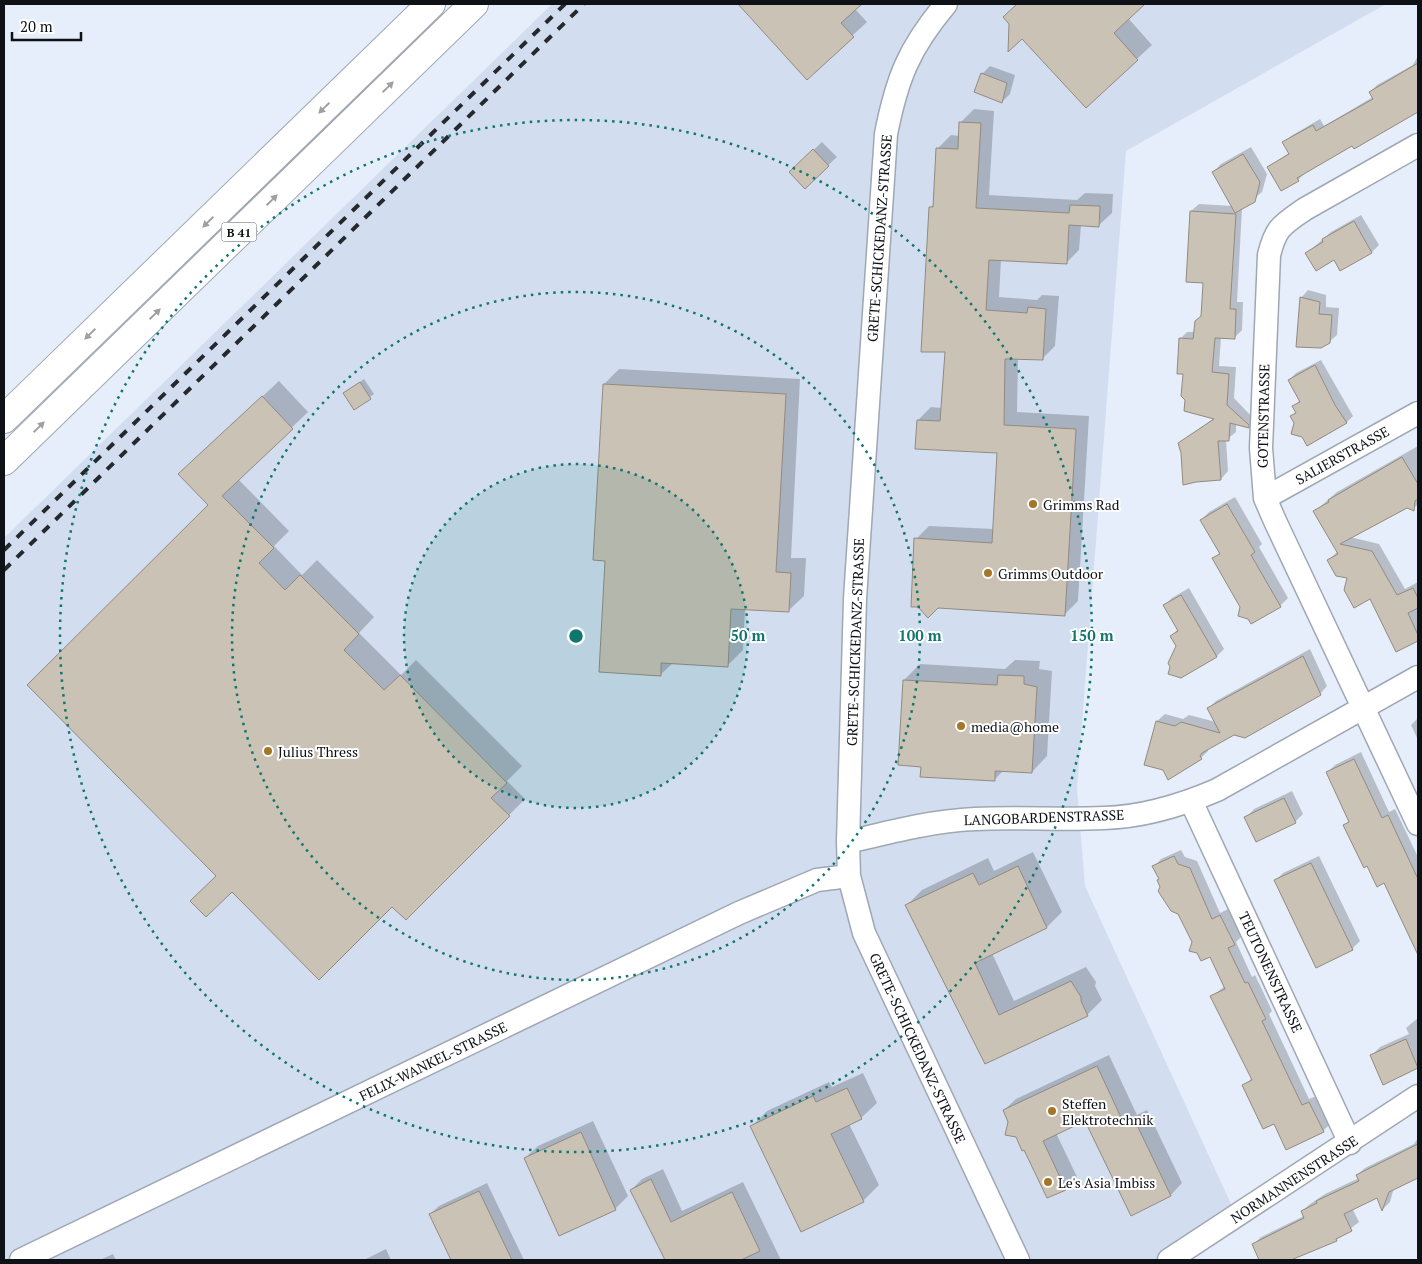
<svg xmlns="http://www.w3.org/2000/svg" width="1422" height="1264" font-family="'PT Serif',serif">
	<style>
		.built { fill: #d2def0 }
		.shadow { fill: #0003 }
		.building { fill: #cbc2b6; stroke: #928a7f }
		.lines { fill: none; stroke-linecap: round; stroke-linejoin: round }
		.minor-casing { stroke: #9fa7b3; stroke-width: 25 }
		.trunk-casing { stroke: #9fa7b3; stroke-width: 30 }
		.minor { stroke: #fff; stroke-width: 22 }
		.trunk { stroke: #fff; stroke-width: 28 }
		.rail { stroke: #25292e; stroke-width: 4; stroke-dasharray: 9 9; stroke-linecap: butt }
		.oneway { fill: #9fa0a1 }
		.ring { fill: none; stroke: #0f766e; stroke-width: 2.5; stroke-dasharray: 2.5 5 }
		.poi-dot { fill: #a37628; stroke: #fff; stroke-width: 2 }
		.labels { text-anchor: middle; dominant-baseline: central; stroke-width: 4; stroke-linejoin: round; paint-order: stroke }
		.shield { fill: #fff; stroke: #56585b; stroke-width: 1 }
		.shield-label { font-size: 12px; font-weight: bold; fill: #0e1115 }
		.street-label { font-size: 14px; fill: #0e1115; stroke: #fff }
		.poi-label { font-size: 14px; fill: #0e1115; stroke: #fff; text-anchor: start }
		.centre { fill: #0f766e; stroke: #fff; stroke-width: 2.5 }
		.ring-label { font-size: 15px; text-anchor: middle; font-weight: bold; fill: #0f766e; stroke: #fff; stroke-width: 4; stroke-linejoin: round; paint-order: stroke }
	</style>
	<rect width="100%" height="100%" fill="#e5eefa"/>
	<path class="built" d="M552,4H1386L1126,151L1077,788L1085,886L1237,1217L1169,1260H4V538Z"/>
	<path class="shadow" d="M740,4H860L855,9L867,22L807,78Z
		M1018,4H1144L1128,18L1152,45L1086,106L1005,17Z
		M1418,56V111L1354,148L1353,144L1305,173L1298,180L1269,167L1290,152L1284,143L1291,136L1320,119L1324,126L1373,97L1370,92L1377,85L1413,65Z
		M990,66L1015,75L1010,94L1002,102L982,74Z
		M974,109L994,111L989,195L1077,200L1085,193L1113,194L1112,213L1098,226L1081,225L1079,250L1066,263L1001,259L999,297L1037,300L1042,295L1059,296L1055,346L1042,359L1018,358L1017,412L1089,416L1078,601L1065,614L916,539L929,526L994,529L998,452L918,420L931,407L942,408L946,351L931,207L934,204L938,148L951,135L960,136V123Z
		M822,142L837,157L805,187L790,172Z
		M1251,147L1267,174L1262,192L1242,208L1237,302H1243L1242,330L1234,338L1221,337L1219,366L1236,367L1234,398L1255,420L1248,426L1236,423V432L1226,440L1228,471L1221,479L1182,453L1179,444L1214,418L1186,399L1180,339L1187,332H1195L1202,316L1204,282L1191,211L1199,204L1232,206L1213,172L1221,164Z
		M1361,215L1379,245L1372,252L1341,270L1334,259L1307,253L1331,232Z
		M1308,290L1326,295V307L1339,308L1337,335L1329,342L1301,298Z
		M1321,360L1353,416L1347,422L1308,445L1292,417L1297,412L1293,407L1300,400L1289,380L1296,373Z
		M619,369L800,379L791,558H806L804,596L788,611L745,609L743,650L727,666L673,663L660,675L604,384Z
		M364,379L374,394L354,409L344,393Z
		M279,381L308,412L238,479L289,531L274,546L302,575L317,560L374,617L359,633L401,675L416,660L522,766L507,781L525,799L406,919L392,905L218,876L210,505L196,458Z
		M1418,446V504L1413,509L1407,507L1350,537L1379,544L1405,589L1418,582V640L1396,650L1371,597L1329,560L1338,551L1315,511L1337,492Z
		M1235,497L1262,544L1259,547L1288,598L1280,606L1251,622L1214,559L1220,552L1201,520L1209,512Z
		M1189,588L1224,649L1217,656L1181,677L1171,666L1178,646L1171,636L1178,629L1164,606L1172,598Z
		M1310,649L1327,686L1320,694L1234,733L1207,749L1208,751L1201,758L1164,769L1146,764L1157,721L1165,714L1183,719L1189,715L1216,722L1208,709L1216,701Z
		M1015,660L1040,661L1039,669L1052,671L1047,756L1032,772L1004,770L994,780L922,766L904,680L920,664L1005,669Z
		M1418,718V740L1411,725Z
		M1361,752L1389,812L1395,809L1418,857V953L1385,882L1367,864L1345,825L1350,820L1328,772L1335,765Z
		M1292,791L1303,814L1295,822L1246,818L1254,809Z
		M1181,850L1185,857L1197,861L1220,913L1228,909L1241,937L1236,942L1252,977L1255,975L1266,998L1272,1011L1269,1014L1309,1099L1317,1096L1330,1124L1323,1131L1274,1122L1244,1086L1252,1078L1212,996L1225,986L1210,955L1193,942L1179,913L1168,901L1163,899L1160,891V879L1154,867L1161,859Z
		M1033,852L1062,912L1047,927L992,953L1014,1001L1086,967L1096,982L1095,986L1102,1000L1087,1015L985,1063L907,905L922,890L988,858L994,871Z
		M1319,856L1360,941L1352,949L1276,880L1283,873Z
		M1418,1018V1066L1384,1083L1371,1056L1380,1047L1409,1034L1406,1028Z
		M1109,1055L1137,1115L1147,1110L1182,1183L1171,1195L1131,1214L1085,1119L1056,1133L1077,1177L1065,1189L1025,1148L1004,1110L1016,1099Z
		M863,1073L877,1103L861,1118L849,1124L879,1185L863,1201L752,1126L767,1111L829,1082L832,1087Z
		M593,1121L628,1196L615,1209L525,1158L538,1146Z
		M1418,1138V1176L1394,1188L1390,1202L1383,1209L1377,1196L1352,1208L1359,1222L1336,1240L1290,1260H1261L1253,1245L1261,1237L1304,1216L1302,1211L1310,1204L1325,1194L1359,1178L1357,1175L1365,1168L1414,1144Z
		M663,1169L682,1211L743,1182L781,1260H666L631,1190L642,1179Z
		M487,1183L524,1260H452L430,1214L439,1206Z
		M386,1249L391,1260H364Z
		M113,1254L116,1260H100Z"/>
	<path class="building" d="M738,4H862L841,23L854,37L807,80Z
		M1017,4H1145L1114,33L1138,60L1086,108L1022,39L1008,52L1009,24L1003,17Z
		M1418,63V112L1354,149L1352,146L1297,178L1299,181L1281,191L1267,167L1289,154L1282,142L1313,125L1316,131L1373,99L1369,92Z
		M981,73L1007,83L1002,103L974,92Z
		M959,122L981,123L976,208L1069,213L1070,205L1100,206L1099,227L1069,225L1067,264L989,260L986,310L1027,313L1028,307L1046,309L1043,360L1005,359L1004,425L1076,429L1065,616L938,608L928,618L918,607H911L914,538L992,543L997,453L915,449L917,420L940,421L945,352H921L929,207H933L936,148L958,149Z
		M813,149L829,166L805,189L789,172Z
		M1243,154L1260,182L1255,202L1235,213L1212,172Z
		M1190,211L1236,214L1230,309H1236L1235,339L1215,338L1212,372L1229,374L1227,405L1249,425V428L1230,423L1229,441H1218L1221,480L1196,482L1183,485L1181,453L1178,443L1214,419L1184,411L1185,400L1181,396L1183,374H1177L1179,338L1193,339L1195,321L1201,316L1203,283L1186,282Z
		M1354,221L1372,253L1340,271L1334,260L1316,271L1305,253L1323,242L1322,239Z
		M1300,297L1320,302L1319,314L1332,315L1330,343L1321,348L1296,347Z
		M1315,365L1335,405L1347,423L1307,446L1302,437L1291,434L1294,423L1290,416L1296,413L1292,406L1300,402L1288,380Z
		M360,382L371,399L354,410L343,393Z
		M603,384L786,394L776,572L791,573L789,612L731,609L728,667L661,663V676L599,672L605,561L593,560Z
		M262,396L293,429L222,496L274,548L259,563L285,590L300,575L359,634L344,650L384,690L400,675L507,783L491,798L510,816L406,920L392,907L319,980L232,892L206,917L190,901L216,876L27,685L208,505L178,474Z
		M1402,457L1418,484V499L1415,501L1414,511L1407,508L1340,544L1372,551L1397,595L1413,588L1418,598V608L1408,613L1418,635V641L1396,652L1370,599L1354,608L1344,590L1347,578L1336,576L1327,560L1338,554L1313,511L1329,502L1328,500Z
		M1227,504L1255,552L1251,555L1281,607L1251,624L1248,619L1238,616L1240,607L1212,558L1220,554L1200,520Z
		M1181,595L1217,657L1181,678L1168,674L1170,667L1168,663L1176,646L1170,636L1178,631L1163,605Z
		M1303,656L1321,695L1245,738L1234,735L1202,753L1200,756L1202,759L1168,780L1163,770L1144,765L1156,721L1175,726L1181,722L1220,733L1207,708Z
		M998,675L1024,676V684L1037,687L1032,773L995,771V781L920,777L921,767L898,765L903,680L997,685Z
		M1354,759L1382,818L1388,815L1418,879V955L1384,883L1377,887L1367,866L1364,868L1343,825L1349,822L1326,772Z
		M1284,798L1296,823L1256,842L1244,817Z
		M1174,856L1178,864L1190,868L1212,919L1220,915L1235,945L1228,948L1245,983L1248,982L1259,1005L1266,1019L1262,1021L1302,1105L1309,1102L1324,1132L1286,1150L1274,1124L1263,1129L1242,1085L1252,1080L1210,996L1225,989L1210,957L1201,961L1197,953L1189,951L1192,942L1178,914L1171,911L1158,891L1160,887L1157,880L1159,879L1152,866Z
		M1311,863L1353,950L1316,968L1274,880Z
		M1018,866L1047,928L975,963L999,1015L1071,981L1081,997V1001L1088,1016L985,1064L905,905L973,873L979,885Z
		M1406,1039L1418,1068L1383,1085L1370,1055Z
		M1097,1066L1125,1126L1135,1121L1171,1196L1131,1216L1085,1121L1043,1141L1066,1190L1047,1198L1024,1150L1022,1151L1016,1137L1005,1135L1008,1122L1003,1110Z
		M847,1088L862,1119L831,1134L864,1202L801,1232L750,1126L813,1096L816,1102Z
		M581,1132L616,1210L559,1236L524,1158Z
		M1418,1144V1178L1389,1192L1382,1211L1377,1198L1344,1214L1352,1231L1336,1239L1337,1241L1291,1260H1259L1252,1244L1304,1218L1301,1211L1317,1203L1316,1201L1359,1181L1356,1175Z
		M651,1179L671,1222L732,1192L760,1251L741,1260H665L630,1190Z
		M479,1191L512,1260H451L429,1214Z"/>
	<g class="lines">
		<g class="minor-casing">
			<path id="minor" d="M946,4C909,48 897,78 886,134L855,599L848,842L849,876L864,933L1018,1260
				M1418,145L1305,209C1282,225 1276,227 1269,255L1261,448L1265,498L1275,521L1418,824
				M1265,498L1418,413
				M1191,801L1350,1143
				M848,842C890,832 931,821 975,819C1018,817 1061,820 1104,818C1142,817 1182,805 1217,790L1418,677
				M21,1260L739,913L817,880L849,876
				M1169,1260L1418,1096"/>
		</g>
		<g class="trunk-casing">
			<path id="trunk" d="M4,419L431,4
				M4,461L474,4"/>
		</g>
		<use href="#minor" class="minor"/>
		<use href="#trunk" class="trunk"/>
		<path class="rail" d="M4,550L565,4
			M4,570L584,4"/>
	</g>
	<defs><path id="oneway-solid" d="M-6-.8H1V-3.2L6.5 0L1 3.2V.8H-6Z" transform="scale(1.25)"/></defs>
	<g class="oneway">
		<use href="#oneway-solid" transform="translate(388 87) rotate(-44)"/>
		<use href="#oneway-solid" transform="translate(324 108) rotate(136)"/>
		<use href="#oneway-solid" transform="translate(272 200) rotate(-44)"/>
		<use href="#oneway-solid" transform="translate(208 222) rotate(136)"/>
		<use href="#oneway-solid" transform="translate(155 314) rotate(-44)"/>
		<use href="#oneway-solid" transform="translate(90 334) rotate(136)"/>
		<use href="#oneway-solid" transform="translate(39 427) rotate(-44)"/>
	</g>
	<circle cx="576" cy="636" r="172" fill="#0f766e" fill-opacity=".12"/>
	<g class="ring">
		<circle cx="576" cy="636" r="172"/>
		<circle cx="576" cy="636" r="344"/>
		<circle cx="576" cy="636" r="516"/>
	</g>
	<g class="poi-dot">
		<circle cx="1033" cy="504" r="5"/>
		<circle cx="988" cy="573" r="5"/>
		<circle cx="961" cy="726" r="5"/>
		<circle cx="268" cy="751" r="5"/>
		<circle cx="1052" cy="1111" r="5"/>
		<circle cx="1048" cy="1182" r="5"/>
	</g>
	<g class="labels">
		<rect class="shield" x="221.5" y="222.5" width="35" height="19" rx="4"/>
		<g class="shield-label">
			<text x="239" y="232">B 41</text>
		</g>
		<g class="street-label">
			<text transform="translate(879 238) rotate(-86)">GRETE-SCHICKEDANZ-STRASSE</text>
			<text transform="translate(1263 416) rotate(-89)">GOTENSTRASSE</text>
			<text transform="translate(1342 455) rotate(-29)">SALIERSTRASSE</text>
			<text transform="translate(855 642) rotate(-88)">GRETE-SCHICKEDANZ-STRASSE</text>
			<text transform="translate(1044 817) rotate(-2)">LANGOBARDENSTRASSE</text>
			<text transform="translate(1271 972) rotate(65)">TEUTONENSTRASSE</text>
			<text transform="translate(918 1048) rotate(65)">GRETE-SCHICKEDANZ-STRASSE</text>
			<text transform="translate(433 1061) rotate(-26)">FELIX-WANKEL-STRASSE</text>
			<text transform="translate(1294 1179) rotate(-33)">NORMANNENSTRASSE</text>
		</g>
		<g class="poi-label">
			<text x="1043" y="504">Grimms Rad</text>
			<text x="998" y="573">Grimms Outdoor</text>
			<text x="971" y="726">media@home</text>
			<text x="278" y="751">Julius Thress</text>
			<text x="1062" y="1103">Steffen<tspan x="1062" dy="16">Elektrotechnik</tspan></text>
			<text x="1058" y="1182">Le's Asia Imbiss</text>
		</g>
	</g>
	<circle cx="576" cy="636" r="8" class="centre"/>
	<g class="ring-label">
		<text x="748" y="641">50 m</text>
		<text x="920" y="641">100 m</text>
		<text x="1092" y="641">150 m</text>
	</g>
	<rect width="1422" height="1264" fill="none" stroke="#0e1115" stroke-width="10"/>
	<path d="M12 32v8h69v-8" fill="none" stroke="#0e1115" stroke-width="2.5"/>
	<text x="20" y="32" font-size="15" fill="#0e1115" stroke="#ffffff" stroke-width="4" paint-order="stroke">20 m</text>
</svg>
